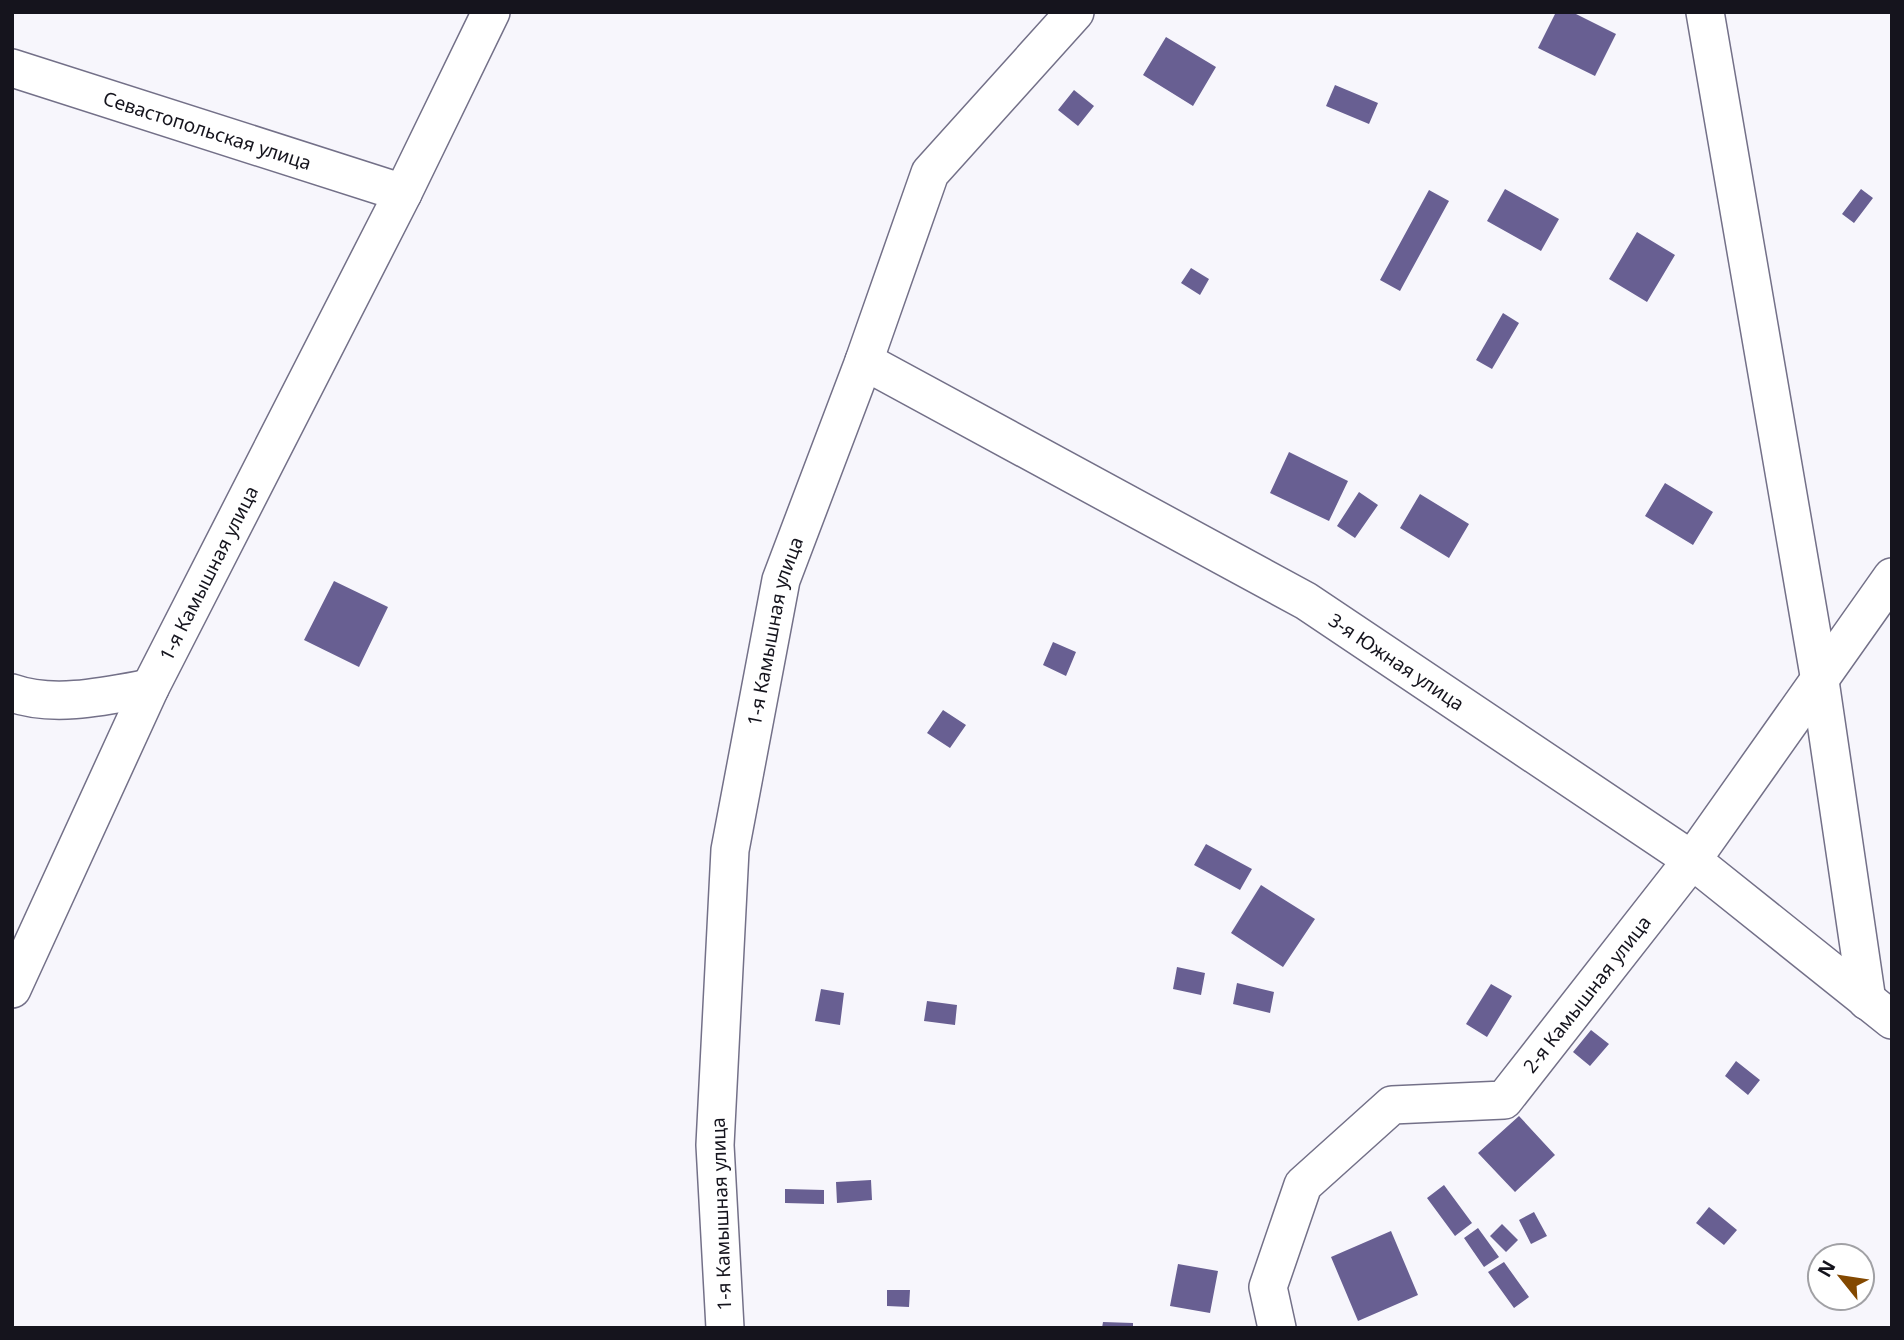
<svg xmlns="http://www.w3.org/2000/svg" width="1904" height="1340" font-family="'Noto Sans',sans-serif">
	<style>
		.building { fill: #685f92 }
		.lines { fill: none; stroke-linecap: round; stroke-linejoin: round }
		.minor-casing { stroke: #737088; stroke-width: 40 }
		.minor { stroke: #fff; stroke-width: 37 }
		.labels { text-anchor: middle; dominant-baseline: central; stroke-width: 5; stroke-linejoin: round; paint-order: stroke }
		.street-label { font-size: 19px; fill: #15141d; stroke: #fff }
	</style>
	<rect width="100%" height="100%" fill="#f7f6fc"/>
	<path class="building" d="M1556,12H1572L1616,34L1595,76L1538,48Z
		M1166,37L1216,67L1193,106L1143,75Z
		M1335,85L1378,103L1369,124L1326,106Z
		M1074,90L1094,106L1078,126L1058,110Z
		M1505,189L1559,219L1541,251L1487,221Z
		M1861,189L1873,198L1854,223L1842,214Z
		M1429,190L1449,201L1400,291L1380,280Z
		M1637,232L1675,255L1647,302L1609,279Z
		M1191,268L1209,279L1200,295L1181,283Z
		M1503,313L1519,323L1492,369L1476,360Z
		M1289,452L1348,481L1329,521L1270,493Z
		M1665,483L1713,512L1693,545L1645,516Z
		M1359,492L1378,505L1355,538L1337,526Z
		M1420,494L1469,524L1449,558L1400,528Z
		M334,581L388,607L359,667L304,640Z
		M1053,642L1076,652L1066,676L1043,665Z
		M943,710L966,725L950,748L927,733Z
		M1206,844L1252,869L1240,890L1194,865Z
		M1261,885L1315,919L1283,967L1231,933Z
		M1177,967L1205,973L1201,995L1173,989Z
		M1237,983L1274,992L1270,1013L1233,1004Z
		M1491,984L1512,996L1487,1037L1466,1024Z
		M821,989L844,993L840,1025L815,1021Z
		M927,1001L957,1005L955,1025L924,1021Z
		M1591,1030L1609,1044L1590,1066L1573,1052Z
		M1736,1061L1760,1080L1748,1095L1725,1076Z
		M1519,1116L1555,1155L1515,1192L1478,1153Z
		M871,1180L872,1200L837,1203L836,1182Z
		M1444,1185L1472,1223L1455,1236L1427,1198Z
		M785,1189L824,1190V1204L785,1203Z
		M1709,1207L1737,1230L1724,1245L1696,1223Z
		M1534,1212L1547,1236L1531,1244L1519,1220Z
		M1502,1224L1518,1240L1506,1252L1490,1236Z
		M1478,1228L1499,1257L1484,1267L1464,1238Z
		M1391,1231L1418,1295L1358,1321L1331,1257Z
		M1504,1262L1529,1297L1514,1308L1488,1272Z
		M1178,1264L1218,1271L1210,1313L1170,1306Z
		M887,1290H910L909,1307L887,1306Z
		M1103,1322L1133,1323V1328H1102Z"/>
	<g class="lines">
		<g class="minor-casing">
			<g id="minor">
				<path d="M1705,12L1820,681L1867,1001"/>
				<path id="s1" d="M12,68L403,193"/>
				<path id="s2" d="M864,361L1306,601L1692,860L1892,1020"/>
				<path d="M12,693C54,708 107,696 150,688"/>
				<path id="s3" d="M12,989L150,688L403,193L491,12"/>
				<path id="s4" d="M725,1328L715,1145L730,850L781,580L864,361L930,173L1075,12"/>
				<path id="s5" d="M1277,1328L1268,1287L1303,1185L1392,1105L1504,1100L1692,860L1892,577"/>
			</g>
		</g>
		<use href="#minor" class="minor"/>
	</g>
	<g class="labels">
		<g class="street-label">
			<text stroke="none"><textPath href="#s1" startOffset="205">Севастопольская улица</textPath></text>
			<text stroke="none"><textPath href="#s3" startOffset="460">1-я Камышная улица</textPath></text>
			<text stroke="none"><textPath href="#s4" startOffset="702">1-я Камышная улица</textPath></text>
			<text stroke="none"><textPath href="#s2" startOffset="612">3-я Южная улица</textPath></text>
			<text stroke="none"><textPath href="#s5" startOffset="516">2-я Камышная улица</textPath></text>
			<text transform="translate(721 1214) rotate(-92)">1-я Камышная улица</text>
		</g>
	</g>
	<rect width="1904" height="1340" fill="none" stroke="#15141d" stroke-width="28"/>
	<g transform="translate(1841 1277) rotate(300)"><circle r="33" fill="#ffffff" stroke="#a1a1a5" stroke-width="2"/>
	<path d="M0-5L12 26L0 18L-12 26Z" fill="#834800"/>
	<text y="-10" font-size="19" font-weight="bold" text-anchor="middle" fill="#15141d">N</text>
	</g>
</svg>
